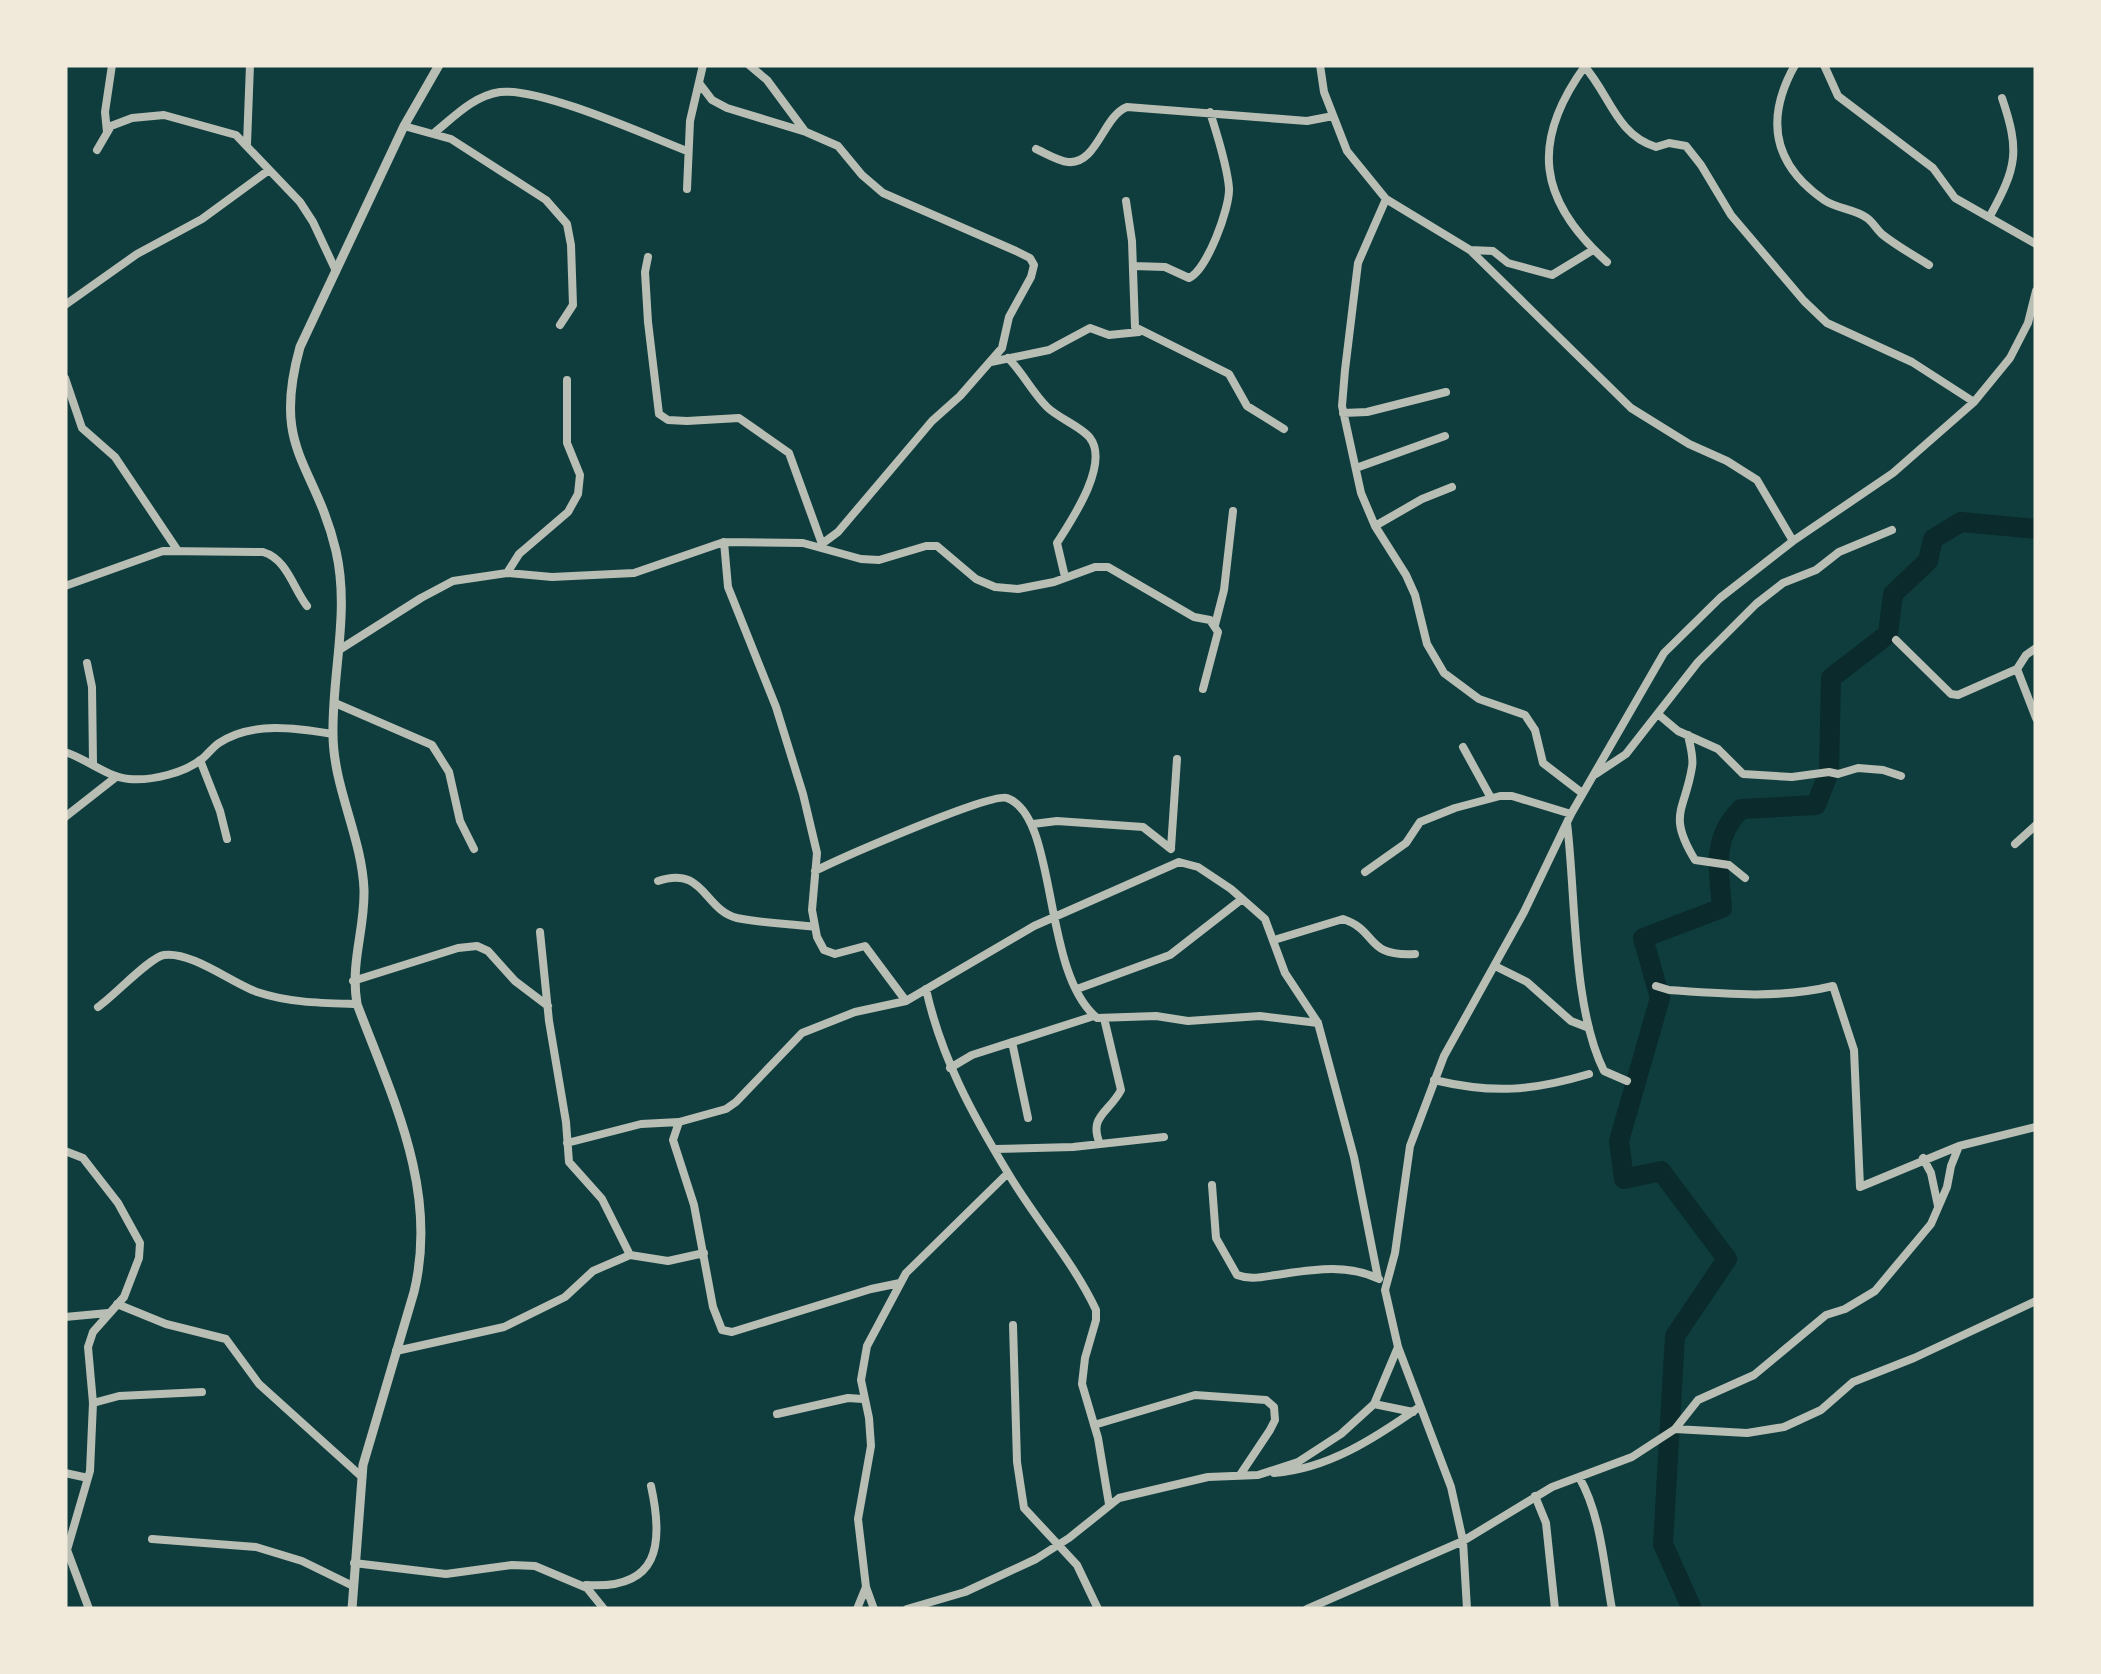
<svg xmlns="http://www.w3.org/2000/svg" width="2101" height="1674" font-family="'Nunito Sans',sans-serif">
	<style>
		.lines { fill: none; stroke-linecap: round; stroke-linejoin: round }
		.river { stroke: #0a2a2b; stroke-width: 20 }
		.minor { stroke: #b8beb3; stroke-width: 8 }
		.tertiary { stroke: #b8beb3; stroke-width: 9 }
	</style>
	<rect width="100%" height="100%" fill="#0f3d3e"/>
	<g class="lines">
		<path class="river" d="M1692,1609L1663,1544L1675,1336L1727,1259L1661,1171L1624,1179L1619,1141L1660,998L1643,938L1722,908C1719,868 1711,839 1741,809L1816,805L1829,772L1831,678L1888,634L1893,594L1928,561L1933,539L1961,522L2036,529"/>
		<path class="minor" d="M749,65L767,80L804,130
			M1320,65L1324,92L1347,151L1386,199L1470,250L1631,408L1689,444L1727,461L1757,480L1793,541
			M1795,65C1765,118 1772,164 1824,200C1837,209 1855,209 1867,218C1873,222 1877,230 1883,235C1897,246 1913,255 1929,265
			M1824,65L1838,96L1933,168L1955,198L2036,244
			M1584,66C1609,93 1616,135 1656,147L1669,143L1686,146L1701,165L1731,215L1804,301L1827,323L1912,362L1974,402
			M1585,66C1530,142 1538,200 1607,262
			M699,83L712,100L727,108L806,132L838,146L862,175L883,193L1016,251L1030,258L1034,265L1031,277L1009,317L1002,348L960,396L932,421L838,532L819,546
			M404,126L451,139L546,200L567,224L571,245L573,305L560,325
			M107,132L105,112L112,65
			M434,133C454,117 473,96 500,92C540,87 646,135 687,151
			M247,144L250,65
			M1036,149C1045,153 1058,161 1068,162C1097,165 1103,116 1127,107L1307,121L1333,116
			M97,150L111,126L132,118L164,115L236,135L300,202L313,222L336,271
			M687,189L690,121L703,65
			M1386,199L1358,263L1345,370L1342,406L1361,493L1375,526L1406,575L1415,595L1427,644L1444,673L1479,699L1525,715L1535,730L1543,763L1582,793
			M1126,201L1132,241L1135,327L1229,374L1247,406L1284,429
			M1990,216C2017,167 2020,151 2002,98
			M1470,250L1493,251L1508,263L1552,275L1593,250
			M648,257L645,272L648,322L659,414L668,420L687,421L739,418L789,453L822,544
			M1134,266L1165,267L1189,278C1207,270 1230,208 1229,188C1227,164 1217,135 1210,112
			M65,305L137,254L202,219L269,170
			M1008,358C1023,373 1032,392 1047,407C1058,418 1082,427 1090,438C1110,464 1071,521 1057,543L1065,577
			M991,362L1049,350L1090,328L1109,335L1139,332
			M65,378L82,428L115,457L178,551
			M1343,413L1367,412L1446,392
			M1356,468L1445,436
			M1375,526L1422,499L1452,487
			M724,542L728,587L776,707L803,794L817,853L812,910L817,937L824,950L835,954L865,946L906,1001
			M507,573L519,554L568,512L578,494L580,475L567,443V380
			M65,586L163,551L263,552C287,559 293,588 307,606
			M1215,625L1224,590L1233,511
			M1896,640L1951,694L1958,695L2017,669
			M2036,648L2026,655L2017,669L2036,718
			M339,650L421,598L453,581L507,573L552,577L634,573L724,542L803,543L861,559L879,560L926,546H937L976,579L995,587L1018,589L1054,582L1095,567H1108L1194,617L1210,620L1218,632L1203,689
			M87,663L92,687L93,763
			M335,703L432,745L449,772L460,821L474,849
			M1659,715L1678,731L1718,749L1743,774L1792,777L1829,772L1838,774L1858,768L1883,770L1901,776
			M1688,735C1690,745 1694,758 1692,767C1685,811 1667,814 1695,860L1729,865L1745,878
			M1463,747L1491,798
			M65,752C87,759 107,777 129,779C152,781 184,773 202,759C208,754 213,747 219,743C252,721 296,728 333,734
			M200,760L220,811L227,839
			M1596,774L1626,754L1698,662L1756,604L1783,583L1816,570L1839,552L1892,530
			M65,817L116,777
			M1567,823C1576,896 1572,1007 1604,1071L1627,1081
			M1033,824L1057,821L1143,827L1171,849
			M2015,844L2036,825
			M1171,848L1177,759
			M815,871C839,859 991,792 1007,798C1059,817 1041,972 1097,1018L1156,1016L1188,1021L1260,1016L1318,1023
			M1365,872L1406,843L1420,822L1455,808L1500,796H1512L1571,814
			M658,881C704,865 704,910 737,918C762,923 790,924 815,927
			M540,932L549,1021L566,1122L569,1162L602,1199L630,1255
			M1274,940L1343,919C1379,931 1364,957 1415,954
			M1495,966L1527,982L1571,1021L1589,1028
			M353,981L458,948L477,946L488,951L515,981L548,1006
			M1656,986L1669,990C1724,994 1780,999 1833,986L1854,1050L1860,1187L1959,1146
			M926,989C941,1057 972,1114 1008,1173C1035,1219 1073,1261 1096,1310V1320L1085,1358L1082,1384L1098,1438L1109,1504
			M1077,989L1170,955L1242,899
			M98,1007C114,996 150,957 164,955C191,951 232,983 257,992C290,1003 323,1003 357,1004
			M1012,1042L1028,1118
			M950,1068L972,1055L1094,1016
			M1434,1080C1493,1094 1532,1091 1589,1074
			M567,1143L641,1124L679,1122
			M1100,1144C1088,1116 1109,1113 1121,1090L1104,1018
			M995,1149L1073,1147L1164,1137
			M65,1151L83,1158L118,1203L140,1243L139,1258L124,1297L93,1332L88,1347L93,1403L90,1471L67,1550L89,1609
			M1923,1158L1931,1173L1938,1206
			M1212,1185L1216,1238L1237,1275C1250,1280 1262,1277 1276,1275C1311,1270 1346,1263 1379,1279
			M900,1283L871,1289L732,1332L722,1330L713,1307L694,1205L673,1140L679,1122L726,1109L736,1102L802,1033L855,1012L906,1001L1034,926L1179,862L1198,867L1231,889L1265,919L1285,973L1318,1023L1354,1157L1378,1278
			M117,1304L166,1324L226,1339L259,1384L362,1477
			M65,1317L108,1313
			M1013,1325L1017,1462L1024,1508L1077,1565L1098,1609
			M396,1351L504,1327L565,1297L593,1271L630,1255L668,1261L704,1253
			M93,1403L119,1396L202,1392
			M1374,1404L1413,1412
			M777,1414L848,1398L863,1399
			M1094,1425L1195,1395L1266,1400L1274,1407L1275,1420L1270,1430L1240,1475
			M1675,1429L1698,1400L1754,1375L1826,1315L1845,1309L1875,1291L1931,1224L1947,1187L1951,1166L1959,1146L2036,1127
			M65,1473L88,1478
			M1274,1473C1328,1469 1375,1438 1418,1408
			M1579,1477C1601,1515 1604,1566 1612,1609
			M1535,1496L1546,1523L1555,1609
			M152,1539L256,1547L302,1561L353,1586
			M354,1563L446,1574L512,1565L535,1566L587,1588L604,1609
			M586,1585C659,1590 664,1545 651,1486
			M857,1609L866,1587
			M874,1609L866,1587L858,1519L871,1446L869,1418L861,1380L867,1346L906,1273L1008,1173
			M907,1609L965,1592L1036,1559L1069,1538L1119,1498L1208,1477L1258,1475L1298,1462L1341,1434L1374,1404L1398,1347
			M1307,1609L1463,1541L1552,1487L1632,1457L1675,1429L1747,1433L1784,1427L1821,1410L1853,1382L1914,1358L2036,1301
			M1467,1609L1463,1541L1451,1487L1398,1347L1385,1290L1395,1253L1410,1146L1444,1056L1524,912L1571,814L1664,653L1720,598L1793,541L1893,473L1974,402L2010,358L2028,323L2036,291"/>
		<path class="tertiary" d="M352,1609L363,1465L414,1292C439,1190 392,1097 357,1004C350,962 365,930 364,890C362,837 333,787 333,734C332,672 350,612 336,551C315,462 271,451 300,347L404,126L439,65"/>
	</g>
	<rect width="2101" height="1674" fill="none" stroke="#f1e9da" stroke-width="135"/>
</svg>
